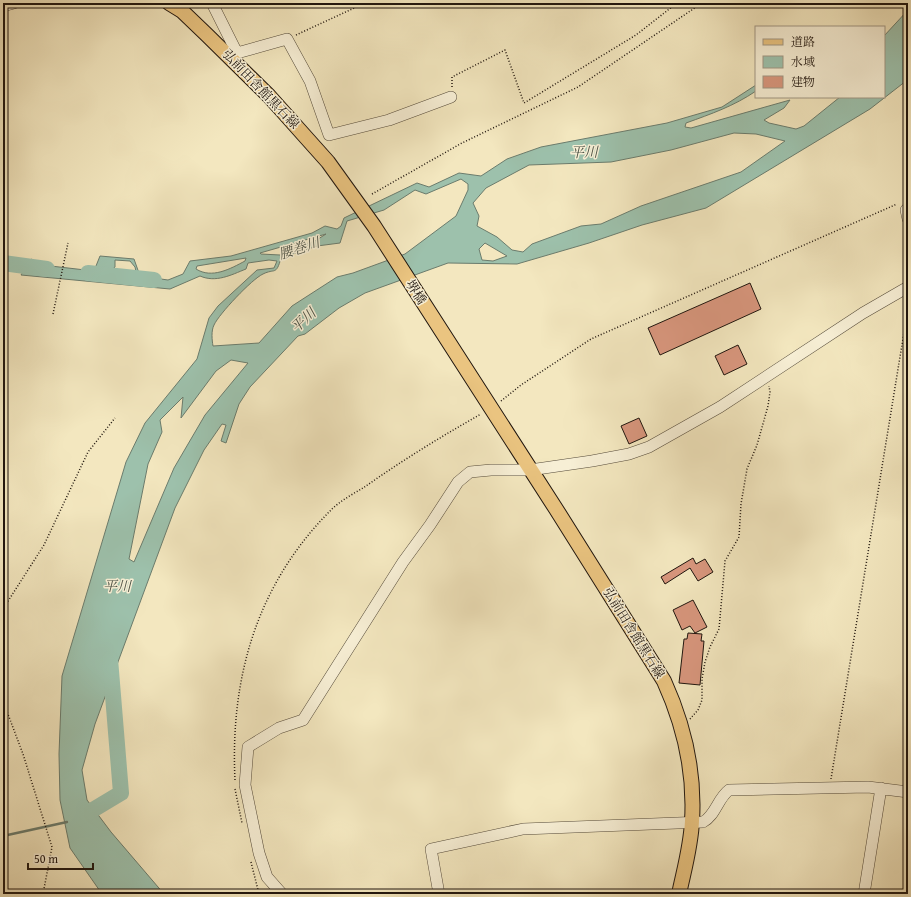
<svg xmlns="http://www.w3.org/2000/svg" width="911" height="897" font-family="'Gentium Book Plus','Noto Serif JP',serif">
	<style>
		.water { fill: #9dc1ac; stroke: #6b7c6d; fill-rule: evenodd }
		.lines { fill: none; stroke-linecap: round; stroke-linejoin: round }
		.stream { stroke: #6b7c6d; stroke-width: 2.5 }
		.river { stroke: #9dc1ac; stroke-width: 16 }
		.building { fill: #d8967d; stroke: #1f150e }
		.minor-casing { stroke: #544a3a; stroke-width: 12 }
		.major-casing { stroke: #1f150e; stroke-width: 16 }
		.path { stroke: #1f150e; stroke-width: 1.5; stroke-dasharray: 1 2; stroke-linecap: butt }
		.minor { stroke: #f7efd5; stroke-width: 11 }
		.major { stroke: #eac480; stroke-width: 14 }
		.labels { text-anchor: middle; dominant-baseline: central; stroke-width: 3; stroke-linejoin: round; paint-order: stroke }
		.street-label { font-size: 13px; fill: #1f150e; stroke: #f7efd5 }
		.water-label { font-size: 14px; font-style: italic; fill: #4b5145; stroke: #f7efd5 }
	</style>
	<rect width="100%" height="100%" fill="#f3e7bf"/>
	<filter id="stains"><feTurbulence type="fractalNoise" baseFrequency=".005" numOctaves="4"/><feColorMatrix values="0 0 0 0 .2 0 0 0 0 .09 0 0 0 0 .02 0 0 0 .5 -.17"/></filter>
	<radialGradient id="worn" r=".72"><stop offset=".6" stop-color="#630" stop-opacity="0"/><stop offset="1" stop-color="#630" stop-opacity=".3"/></radialGradient>
	<path class="water" d="M908,10V79L906,81L870,109L706,208L642,225L589,243L517,264L448,263L365,293L339,308L305,334L298,336L250,387L239,404L226,443L221,441L226,425L222,424L204,450L175,508L95,724L82,770L87,800L111,832L164,894H102L70,848L60,800L59,754L62,676L126,462L145,423L197,359L209,318L218,306L257,270L274,268L277,261L269,260L248,263L246,269C231,275 216,283 200,276L170,289L21,275L31,259L42,265L94,271L100,256L134,259L140,276L168,280L183,274L190,261L231,256L312,233L325,226L337,229L341,226L344,218L417,183L429,187L459,173L481,176L507,159L541,147L667,123L722,107L756,85V91C734,106 711,114 686,123L685,127L691,128L790,100L784,108L764,120L769,123L796,129L804,126L840,97H884V36ZM734,133L756,134L785,141L741,172L641,206L601,224L581,226L532,244L523,252L512,250L497,237L477,226L479,216L473,203L486,188L529,165L611,162L671,150ZM461,179L468,184V190L456,216L405,254L353,273L337,277L292,306L259,343L213,346C212,340 211,331 214,325C219,314 252,279 263,274C275,268 276,276 281,258L317,246L340,243L347,221L384,210L415,190L426,194ZM326,234L315,241L293,248L280,255L261,254L260,253ZM485,243L507,256L493,261L482,260L479,249ZM246,258L245,261C230,269 212,279 196,269L197,266ZM115,260L130,261L135,267L137,276L131,280L112,279L108,273L115,267ZM231,360L248,363L205,415L174,468L134,562L129,559L148,464L162,432L160,420L183,397L181,418L216,371Z"/>
	<g class="lines">
		<path class="stream" d="M3,836L67,822"/>
		<path class="river" d="M3,263L47,269
			M88,273L154,280
			M76,820L121,793L110,659"/>
	</g>
	<path class="building" d="M750,283L761,309L660,355L648,328Z
		M738,345L747,364L724,375L715,356Z
		M639,418L647,436L629,444L621,426Z
		M693,558L696,564L705,559L713,572L698,581L690,568L665,584L661,577Z
		M693,600L707,627L695,633L690,626L682,630L673,610Z
		M688,633L702,634L701,641H704L700,685L679,683L684,639H687Z"/>
	<g class="lines">
		<g class="minor-casing">
			<path id="minor" d="M212,3L237,53
				M3,6L14,3
				M230,57L237,53L287,39L310,81L329,135L389,120L451,97
				M908,208L906,210L908,219
				M282,894L267,877L259,853L245,785L248,747L279,728L303,720L403,562L430,525L458,482L470,472L491,470H530L592,461L629,454L649,447L720,407L863,313L908,287
				M439,894L431,849L523,829L703,822C715,816 718,798 729,790L868,787L908,792
				M864,894L881,788"/>
		</g>
		<g class="major-casing">
			<path id="major" d="M169,3L182,11L207,35L269,96L328,162L374,226L556,509L664,681C684,725 695,773 692,821C691,846 684,870 679,894"/>
		</g>
		<path class="path" d="M296,35L365,3
			M452,87V77L505,50L524,103L636,35L677,3
			M372,194L462,143L578,87L702,3
			M53,314L68,243
			M501,401L521,385L591,339L897,204
			M3,609L44,545L88,452L115,418
			M3,701L23,754L52,847L43,894
			M690,719L698,710L702,700V679L705,662L710,647L719,629L725,561L739,537L741,504L747,469L757,445L768,406L770,392L769,386
			M831,779L908,308
			M235,780C230,677 257,584 331,510C341,500 355,493 366,486C403,460 442,436 481,414
			M235,789L242,823
			M251,862L259,894"/>
		<use href="#minor" class="minor"/>
		<use href="#major" class="major"/>
	</g>
	<g class="labels">
		<g class="street-label">
			<text transform="translate(261 89) rotate(46)">弘前田舎館黒石線</text>
			<text transform="translate(416 292) rotate(57)">堺橋</text>
			<text transform="translate(634 633) rotate(58)">弘前田舎館黒石線</text>
		</g>
		<g class="water-label">
			<text transform="translate(584 152) rotate(-1)">平川</text>
			<text transform="translate(299 248) rotate(-18)">腰巻川</text>
			<text transform="translate(303 320) rotate(-43)">平川</text>
			<text x="117" y="586">平川</text>
		</g>
	</g>
	<rect width="911" height="897" fill="none" stroke="#f3e7bf" stroke-width="16"/>
	<rect x="4" y="4" width="903" height="889" fill="none" stroke="#1f150e" stroke-width="2"/>
	<rect x="8" y="8" width="895" height="881" fill="none" stroke="#1f150e"/>
	<rect x="755" y="26" width="130" height="72" fill="#f7efd5" stroke="#a19885"/>
	<rect x="763" y="39" width="20" height="6" fill="#eac480" stroke="#a19885"/>
	<text x="791" y="46" font-size="12" fill="#1f150e">道路</text>
	<rect x="763" y="56" width="20" height="12" fill="#9dc1ac" stroke="#a19885"/>
	<text x="791" y="66" font-size="12" fill="#1f150e">水域</text>
	<rect x="763" y="76" width="20" height="12" fill="#d8967d" stroke="#a19885"/>
	<text x="791" y="86" font-size="12" fill="#1f150e">建物</text>
	<path d="M28 863v6h65v-6" fill="none" stroke="#1f150e" stroke-width="2"/>
	<text x="34" y="863" font-size="12" fill="#1f150e" stroke="#f7efd5" stroke-width="3" paint-order="stroke">50 m</text>
	<rect width="100%" height="100%" filter="url(#stains)"/>
	<rect width="100%" height="100%" fill="url(#worn)"/>
</svg>
